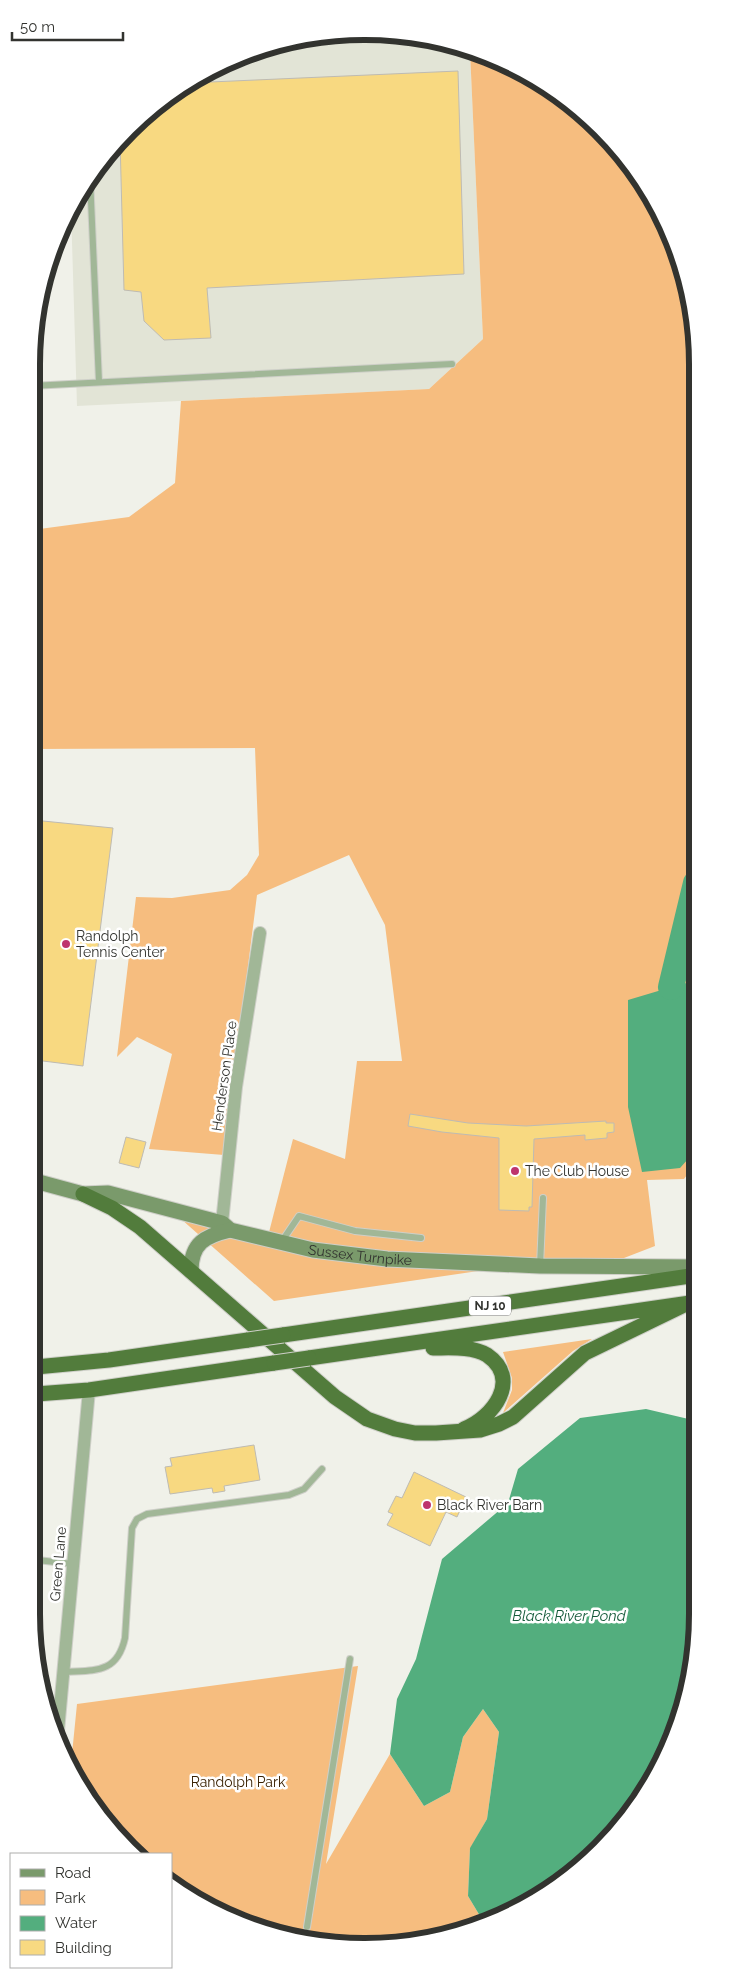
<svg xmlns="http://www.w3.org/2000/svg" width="729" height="1978" font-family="Raleway,sans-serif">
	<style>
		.built { fill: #e2e4d6 }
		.green { fill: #f6bd7f }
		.water { fill: #53ae7e }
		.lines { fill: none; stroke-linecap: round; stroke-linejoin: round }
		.river { stroke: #53ae7e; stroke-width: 26 }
		.building { fill: #f8d981; stroke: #bebbb3 }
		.service-casing { stroke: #cecfc8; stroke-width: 8 }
		.minor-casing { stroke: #cecfc8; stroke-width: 14 }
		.secondary-casing { stroke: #cecfc8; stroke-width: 17 }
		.trunk-casing { stroke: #cecfc8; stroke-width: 17 }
		.service { stroke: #a1b797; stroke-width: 6 }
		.minor { stroke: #a1b797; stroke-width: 12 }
		.secondary { stroke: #7a9a6b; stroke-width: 15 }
		.trunk { stroke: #527c3c; stroke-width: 15 }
		.trunk-bridge-casing { stroke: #cecfc8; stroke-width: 17; stroke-linecap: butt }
		.trunk-bridge { stroke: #527c3c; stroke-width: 15 }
		.poi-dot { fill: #be346d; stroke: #fff; stroke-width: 2 }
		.labels { text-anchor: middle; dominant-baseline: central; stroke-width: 5; stroke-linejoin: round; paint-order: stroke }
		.shield { fill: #fff; stroke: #70706d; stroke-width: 1 }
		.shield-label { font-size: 12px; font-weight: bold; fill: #32332f }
		.poi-label { font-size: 14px; fill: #32332f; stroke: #fff; text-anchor: start }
		.street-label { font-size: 14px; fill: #32332f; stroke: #fff }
		.park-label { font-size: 14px; fill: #3b2304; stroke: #fff }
		.water-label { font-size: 15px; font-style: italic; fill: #165b3b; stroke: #fff }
		.rim { fill: none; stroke: #32332f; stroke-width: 6 }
	</style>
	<rect width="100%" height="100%" fill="#f0f1e9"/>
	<path class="built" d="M386,32L450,43L470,51L483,339L429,389L77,406L71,209L100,162L145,114L198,76L257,49L321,34Z"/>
	<path class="green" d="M470,51L531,76L615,145L664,217L695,321L697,1161L684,1179L647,1180L655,1246L624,1258L560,1259L274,1301L181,1219L267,1240L293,1139L345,1159L357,1061H402L385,925L349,855L257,895L224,1155L149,1149L172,1054L137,1037L117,1057L136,897L172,898L230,890L247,875L259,855L255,748L33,749L32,530L129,517L175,483L181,401L429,389L483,339Z
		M592,1339L573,1351L503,1413L512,1390V1378L503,1352Z
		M358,1666L326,1864L390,1754L424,1806L450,1792L463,1737L483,1709L499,1732L487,1819L470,1849L468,1896L483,1921L450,1935L386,1946L321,1944L217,1912L171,1884V1854H136L114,1833L71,1764L77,1704Z"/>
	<path class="water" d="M685,983L696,989L697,1149L680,1168L642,1172L628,1107V1000Z
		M646,1409L697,1421L698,1613L686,1699L641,1799L600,1849L550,1890L483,1921L468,1896L470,1848L487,1819L499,1732L483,1709L463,1737L450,1792L424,1806L390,1754L397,1699L416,1659L442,1559L508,1503L518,1469L580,1418Z
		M376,1939L392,1945H343Z"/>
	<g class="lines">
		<path class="river" d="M671,987L696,883"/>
	</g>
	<path class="building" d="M458,71L464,274L207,288L211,338L164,340L144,321L141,292L124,290L120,140L145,114L188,83Z
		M33,820L113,828L83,1066L35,1060Z
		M410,1114L468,1123L526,1126L606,1121V1123H614V1132L607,1133V1138L585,1140V1135L534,1139L532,1207H529V1211L499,1210V1138L442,1132L408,1126Z
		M126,1137L146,1142L139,1168L119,1163Z
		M254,1445L260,1480L224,1486L225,1491L213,1493L212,1488L170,1494L165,1467L172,1466L170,1458Z
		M414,1472L466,1497L457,1517L446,1512L430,1546L387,1525L393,1514L388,1512L396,1496L402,1498Z"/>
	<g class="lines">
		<g class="service-casing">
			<path id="service" d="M90,177L99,382
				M31,386L452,364
				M282,1241L299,1216L355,1231L421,1238
				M540,1266L543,1198
				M37,1560L73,1564
				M64,1672C95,1670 117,1674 125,1638L132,1528L137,1519L147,1514L289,1495L304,1489L322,1469
				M307,1927L350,1659"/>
		</g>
		<g class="minor-casing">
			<path id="minor" d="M222,1223L236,1087L260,933
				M57,1742L89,1390"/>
		</g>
		<g class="secondary-casing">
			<g id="secondary">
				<path id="s1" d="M35,1181L83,1194L108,1193L222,1223L230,1230L313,1250L387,1259L540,1266L697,1267"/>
				<path d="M191,1271C191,1243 205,1236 230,1230"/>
			</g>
		</g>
		<g class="trunk-casing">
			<path id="trunk" d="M83,1194L112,1208L140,1227L335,1397L367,1419L395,1429L415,1433H436L480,1430L499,1424L513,1417L585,1353L686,1304
				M283,1335L697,1275
				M433,1348C450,1348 472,1346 487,1355C522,1379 493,1418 464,1429
				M309,1358L697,1302
				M36,1367L109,1360L248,1340
				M36,1394L89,1390L274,1363"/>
		</g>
		<use href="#service" class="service"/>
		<use href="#minor" class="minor"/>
		<use href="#secondary" class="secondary"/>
		<use href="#trunk" class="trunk"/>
		<g class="trunk-bridge-casing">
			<path id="trunk-bridge" d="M248,1340L283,1335
				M274,1363L309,1358"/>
		</g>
		<use href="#trunk-bridge" class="trunk-bridge"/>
	</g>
	<g class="poi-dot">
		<circle cx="66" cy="944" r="5"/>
		<circle cx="515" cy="1171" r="5"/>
		<circle cx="427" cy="1505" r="5"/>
	</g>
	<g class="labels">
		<rect class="shield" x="469" y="1296.5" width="42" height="19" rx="4"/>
		<g class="shield-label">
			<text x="490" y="1306">NJ 10</text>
		</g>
		<g class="poi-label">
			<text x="76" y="936">Randolph<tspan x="76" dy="16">Tennis Center</tspan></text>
			<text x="525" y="1171">The Club House</text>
			<text x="437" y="1505">Black River Barn</text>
		</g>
		<g class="street-label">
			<text transform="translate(224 1076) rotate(-82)">Henderson Place</text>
			<text stroke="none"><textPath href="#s1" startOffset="336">Sussex Turnpike</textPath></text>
			<text transform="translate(58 1564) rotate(-85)">Green Lane</text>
		</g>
		<g class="park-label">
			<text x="238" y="1782">Randolph Park</text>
		</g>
		<g class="water-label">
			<text x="569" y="1616">Black River Pond</text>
		</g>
	</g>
	<path d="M0 0H729V1978H0ZM364 40H365A324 324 0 0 1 689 364V1614A324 324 0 0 1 365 1938H364A324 324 0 0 1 40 1614V364A324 324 0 0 1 364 40Z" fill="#fff" fill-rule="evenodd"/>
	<path class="rim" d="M364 40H365A324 324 0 0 1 689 364V1614A324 324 0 0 1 365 1938H364A324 324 0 0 1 40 1614V364A324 324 0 0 1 364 40Z"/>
	<rect x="10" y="1853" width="162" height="115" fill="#ffffff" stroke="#adadac"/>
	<rect x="20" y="1869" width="25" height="8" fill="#7a9a6b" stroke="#adadac"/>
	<text x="55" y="1878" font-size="15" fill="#32332f">Road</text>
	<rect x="20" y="1890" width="25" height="15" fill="#f6bd7f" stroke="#adadac"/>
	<text x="55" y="1903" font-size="15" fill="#32332f">Park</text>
	<rect x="20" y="1916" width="25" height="15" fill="#53ae7e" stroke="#adadac"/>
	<text x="55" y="1928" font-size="15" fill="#32332f">Water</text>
	<rect x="20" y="1940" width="25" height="15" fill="#f8d981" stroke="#adadac"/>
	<text x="55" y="1953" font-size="15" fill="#32332f">Building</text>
	<path d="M12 32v8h111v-8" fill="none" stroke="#32332f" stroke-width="2.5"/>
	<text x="20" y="32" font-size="15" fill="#32332f" stroke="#ffffff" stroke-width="4" paint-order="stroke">50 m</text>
</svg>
